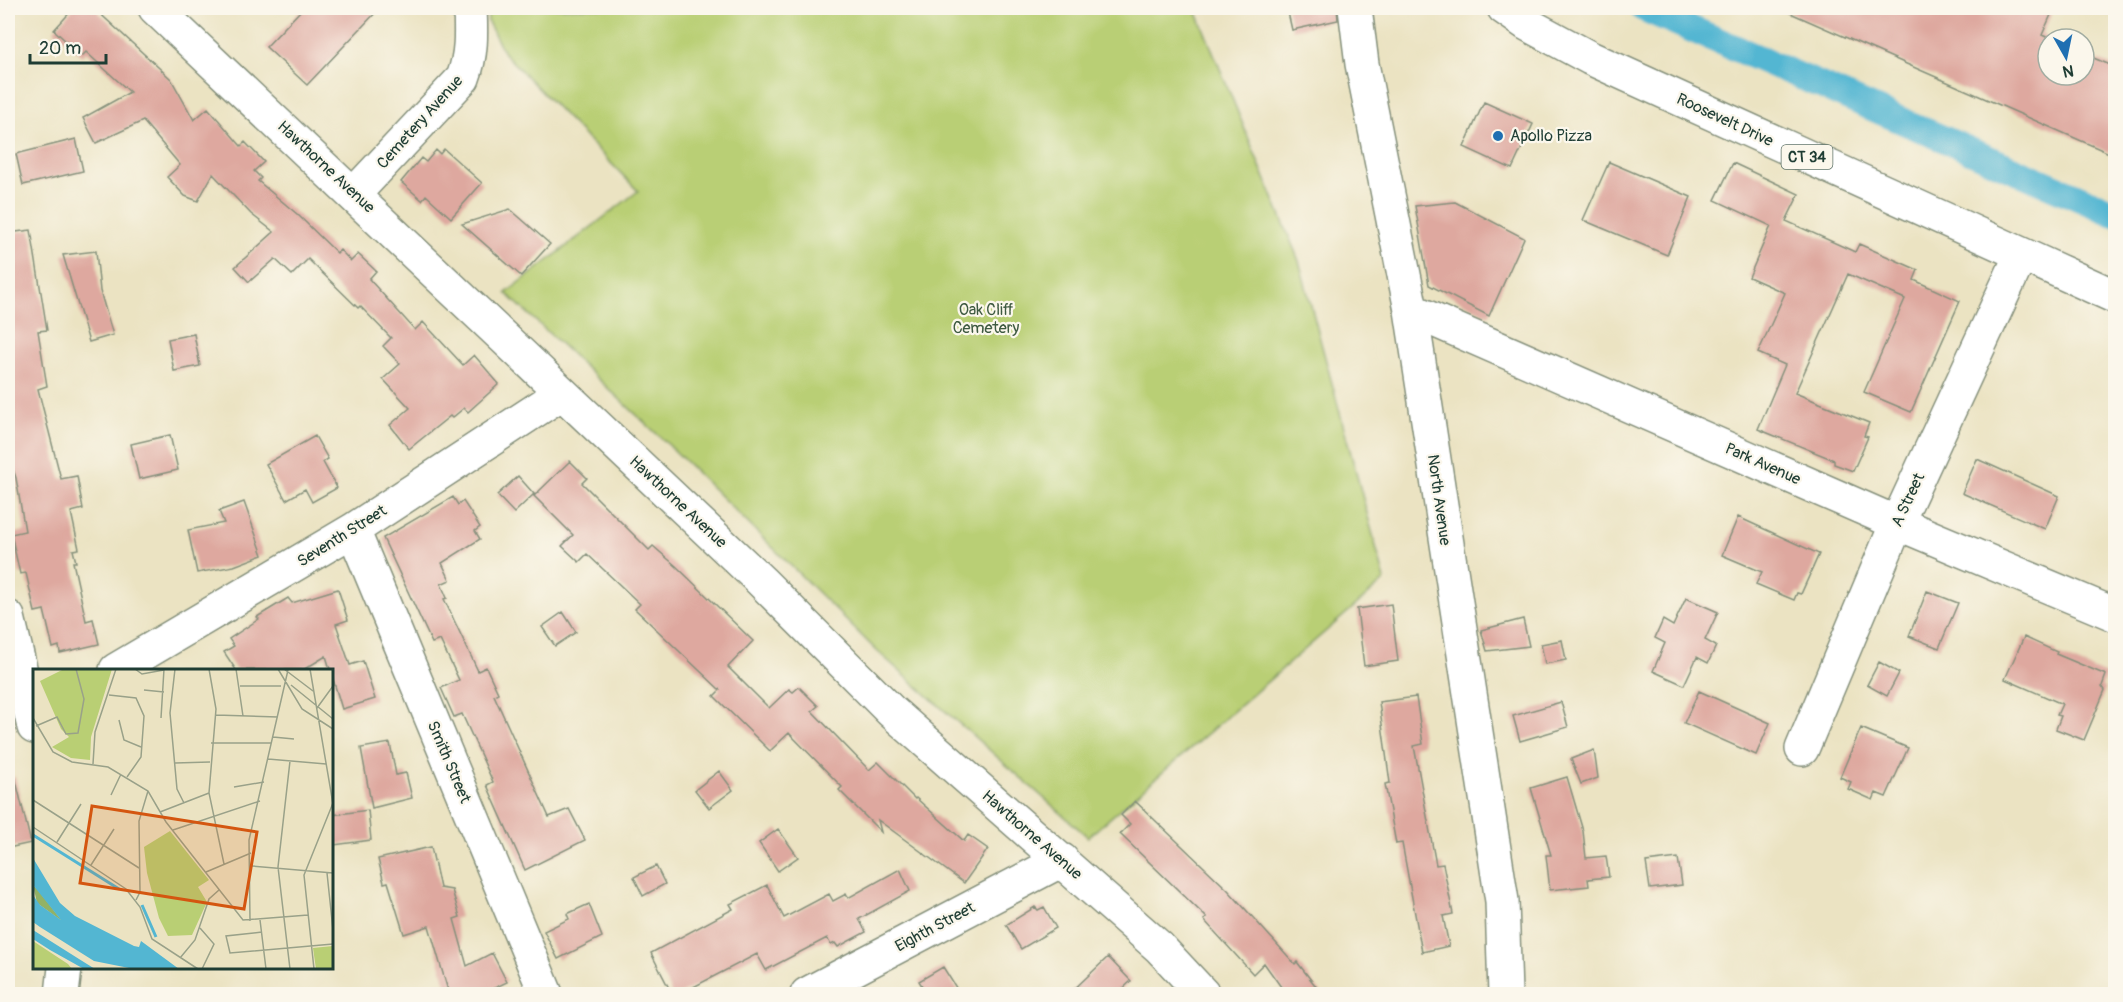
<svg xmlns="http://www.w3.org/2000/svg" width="2123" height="1002" font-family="Pangolin,sans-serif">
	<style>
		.green { fill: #b9cf74; stroke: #6c8654; stroke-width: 1.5 }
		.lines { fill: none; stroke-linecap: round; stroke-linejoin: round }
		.canal { stroke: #53b6d2; stroke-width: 27 }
		.building { fill: #dea89f }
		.minor-casing { stroke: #85907b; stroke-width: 36 }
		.major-casing { stroke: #85907b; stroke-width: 36 }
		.minor { stroke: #fff; stroke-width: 33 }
		.major { stroke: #fff; stroke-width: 33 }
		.poi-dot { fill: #1f6fb2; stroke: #fbf7ec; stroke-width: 2 }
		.labels { text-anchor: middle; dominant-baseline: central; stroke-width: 4.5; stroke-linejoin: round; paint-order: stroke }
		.shield { fill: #fbf7ec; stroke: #61756b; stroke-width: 1.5 }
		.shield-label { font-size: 15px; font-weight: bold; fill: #1f3d34 }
		.street-label { font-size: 16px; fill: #1f3d34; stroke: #fbf7ec }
		.poi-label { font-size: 16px; fill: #1f3d34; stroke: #fbf7ec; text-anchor: start }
		.park-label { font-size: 16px; fill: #3e5a41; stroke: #fbf7ec }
		.inset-river { fill: none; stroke: #53b6d2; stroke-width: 3 }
		.inset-road { fill: none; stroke: #99a189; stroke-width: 1.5 }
		.view { fill: #d45610; fill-opacity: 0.15; stroke: #d45610; stroke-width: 3 }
		.inset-edge { fill: none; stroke: #1f3d34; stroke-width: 3 }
	</style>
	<rect width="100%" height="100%" fill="#fbf7ec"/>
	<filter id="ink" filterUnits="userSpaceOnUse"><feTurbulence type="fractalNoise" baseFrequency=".0167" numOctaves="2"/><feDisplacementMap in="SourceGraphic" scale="12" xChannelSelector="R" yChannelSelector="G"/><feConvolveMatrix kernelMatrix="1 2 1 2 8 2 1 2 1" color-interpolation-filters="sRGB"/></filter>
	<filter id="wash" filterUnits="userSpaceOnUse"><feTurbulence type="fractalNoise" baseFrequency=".008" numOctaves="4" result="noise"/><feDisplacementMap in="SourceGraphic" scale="24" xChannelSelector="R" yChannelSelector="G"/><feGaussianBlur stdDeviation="1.35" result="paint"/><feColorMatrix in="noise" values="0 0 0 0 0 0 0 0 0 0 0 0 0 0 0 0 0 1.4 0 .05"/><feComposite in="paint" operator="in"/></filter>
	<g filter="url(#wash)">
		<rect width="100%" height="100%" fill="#ebe3c2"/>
		<path class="green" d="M487,8H1195L1299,261L1385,580L1088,837L877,651L673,449L506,293L638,191L504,53L488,22Z"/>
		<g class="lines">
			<path class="canal" d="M1643,8L2116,214"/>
		</g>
		<g id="blocks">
			<path class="building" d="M74,8H94L171,79L194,120L208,108L241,146L245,142L264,162L254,171L261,178L258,181L297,214L337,253L340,250L351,261L358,254L376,271L369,279L415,330L423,322L463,365L474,355L499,384L468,412L464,408L452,418L450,416L409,449L390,425L410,408L383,379L400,364L383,346L391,338L360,306L358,308L308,259L292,275L275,259L249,282L235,267L274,232L251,214L213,174L198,201L185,196L167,177L180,165L143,121L96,143L83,118L130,92L86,52L82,56L54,30Z
				M303,8H380L307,85L266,47Z
				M1287,8H1337L1338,20L1292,30Z
				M1779,8H2054L2042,35L2051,39H2048V75H2084V54L2115,67V139L2109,153Z
				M1484,102L1533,124L1512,169L1464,147Z
				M76,139L83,171L23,185L16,154Z
				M444,149L482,183L451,218L426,195L422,200L401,182L421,158L426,162L436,150L440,154Z
				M1609,162L1691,197L1667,255L1583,220Z
				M1733,163L1799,194L1786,221L1855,252L1859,244L1918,270L1914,280L1960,301L1911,412L1864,392L1905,299L1848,274L1795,393L1869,423L1864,436L1868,437L1853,471L1834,464V460L1758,429L1785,365L1758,353L1785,293L1749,277L1771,226L1715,200Z
				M1455,202L1524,238L1489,316L1429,285L1415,206Z
				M510,209L550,244L521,276L462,224Z
				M31,230L47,330L38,331L47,386L38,389L61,479L77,476L83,509L71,512L79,549L73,550L76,562H73L86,621L93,619L99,644L60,653L59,646L53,648L44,610L35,612L26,573L20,574L11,534L25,531L16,478L8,455V233Z
				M96,251L100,291L113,335L89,342L63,255Z
				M194,334L200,366L174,371L168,339Z
				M170,435L178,470L139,479L131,444Z
				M315,436L328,459L323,462L337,488L312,502L305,489L286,500L266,464Z
				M1977,459L2059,496L2045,529L1962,493Z
				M570,461L587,478L582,483L649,550L653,546L676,566L753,641L728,667L769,708L789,689L793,692L799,687L818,706L812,711L869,770L878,762L915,799L916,798L964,841L968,835L988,849L964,883L878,820L881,832L839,790L842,787L789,733L770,751L714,696L720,690L635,609L640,604L587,554L579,562L562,546L573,535L534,496Z
				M518,476L534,494L514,513L497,495Z
				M453,497L458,505L463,501L480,527L475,531L480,539L442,563L450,580L441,584L447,598L444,599L478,671L486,667L498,693L494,695L549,817L569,809L585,840L525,870L487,785L493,782L462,714L454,717L441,688L459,680L440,640L432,643L383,538Z
				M244,502L263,555L234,566L197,573L188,530L224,523L219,511Z
				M1738,517L1819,554L1801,594L1797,593L1794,600L1756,584L1762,572L1722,555Z
				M338,589L348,620L336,624L350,665L363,661L375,699L342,709L326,656L303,670H236L224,652L234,646L229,639L259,619L257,617L288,598L292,603Z
				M1927,591L1958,603L1939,648L1909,636Z
				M1686,598L1718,612L1705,640L1716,646L1708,663L1697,657L1684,685L1653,671L1665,643L1655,638L1663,620L1673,626Z
				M1391,604L1398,661L1364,666L1357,609Z
				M563,612L576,632L555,646L542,627Z
				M1523,619L1529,646L1487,651L1481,630Z
				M2024,637L2057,652L2056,654L2106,675L2102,686L2105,690L2084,740L2056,729L2061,716L2057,715L2062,704L2005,679Z
				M1562,640L1566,660L1545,664L1541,644Z
				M1879,662L1899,673L1887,696L1867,685Z
				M1699,691L1770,723L1756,755L1684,723Z
				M1416,697L1423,744L1414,746L1436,865L1443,864L1453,914L1443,916L1449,946L1422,952L1402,843L1396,844L1385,784L1390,783L1379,702Z
				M1561,702L1568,727L1520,741L1513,716Z
				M1861,728L1908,748L1886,797L1876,793L1873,800L1848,789L1851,782L1840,777Z
				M390,743L396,775L406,773L412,798L372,808L361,748Z
				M1594,750L1598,778L1581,784L1571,759Z
				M719,771L733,790L709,808L695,790Z
				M15,777L31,843L8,848V778Z
				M1567,777L1583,831L1586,858L1606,856L1609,877L1588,879L1589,886L1550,890L1546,855H1551L1531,788Z
				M1135,801L1228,890L1295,964L1297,962L1322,994H1286L1264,963L1253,974L1204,920L1207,918L1120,834L1130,824L1121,815Z
				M368,810L371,840L334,845L332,815Z
				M778,829L798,857L778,871L759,843Z
				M431,847L440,888L452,890L460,917L454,919L467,966L492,953L507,982L482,994H449L429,926L404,934L388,882L384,883L378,859Z
				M1678,858L1682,885L1650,889L1646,862Z
				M656,866L665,884L643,896L634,877Z
				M900,869L910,891L859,919L866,932L838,947L835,943L831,945L827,938L766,970L757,954L680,994H672L651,953L733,909L730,904L767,885L784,918L829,894L833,901L846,894L848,898Z
				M589,904L602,937L558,959L544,931L569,919L567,914Z
				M1035,907L1038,910L1044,907L1056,928L1021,949L1006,925Z
				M1108,957L1131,981L1117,994H1069Z
				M943,967L960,994H927L919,981Z"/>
		</g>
	</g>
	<g filter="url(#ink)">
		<use href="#blocks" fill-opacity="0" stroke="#85907b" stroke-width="1.5"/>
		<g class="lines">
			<g class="minor-casing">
				<path id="minor" d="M155,8L761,581L891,711L1159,947L1203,994
					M1355,8L1362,64L1411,310L1502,901L1505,994
					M354,194L463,78C472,54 471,33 470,8
					M1411,310L1897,523L2116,615
					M353,530L546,994
					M8,617L34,727
					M116,670L353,530L562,393
					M1802,749L1897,523L2021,255
					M62,994L65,968
					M807,994L1062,860"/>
			</g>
			<g class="major-casing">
				<path id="major" d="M1504,8L1527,24L1590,58L2116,297"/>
			</g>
			<use href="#minor" class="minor"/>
			<use href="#major" class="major"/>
		</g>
	</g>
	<circle class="poi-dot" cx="1498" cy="136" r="6"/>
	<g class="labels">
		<rect class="shield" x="1781.5" y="145" width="51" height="24" rx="4.5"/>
		<g class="shield-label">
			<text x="1807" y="157">CT 34</text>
		</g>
		<g class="street-label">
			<text transform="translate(1725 120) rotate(25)">Roosevelt Drive</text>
			<text transform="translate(420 122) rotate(-48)">Cemetery Avenue</text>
			<text transform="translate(326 167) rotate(43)">Hawthorne Avenue</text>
			<text transform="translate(1763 464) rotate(24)">Park Avenue</text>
			<text transform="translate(1439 500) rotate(82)">North Avenue</text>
			<text transform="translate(1908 500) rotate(-65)">A Street</text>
			<text transform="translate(678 502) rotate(43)">Hawthorne Avenue</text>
			<text transform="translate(342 536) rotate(-32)">Seventh Street</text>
			<text transform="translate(449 762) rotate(67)">Smith Street</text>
			<text transform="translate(1032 835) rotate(41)">Hawthorne Avenue</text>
			<text transform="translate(935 927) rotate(-28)">Eighth Street</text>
		</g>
		<g class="poi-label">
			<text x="1510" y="136">Apollo Pizza</text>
		</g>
		<g class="park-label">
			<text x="986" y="310">Oak Cliff<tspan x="986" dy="18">Cemetery</tspan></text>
		</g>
	</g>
	<g transform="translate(33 669)">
		<rect width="300" height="300" fill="#ebe3c2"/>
		<path d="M31,0H79L58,68L57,91L38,89L19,78L36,68L28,60L7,12ZM137,162L176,211L165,218L174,233L159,266L135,267L126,249L114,204L111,178ZM0,272L35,295L39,300H0ZM300,277V300H283L280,279Z" fill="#b9cf74"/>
		<path d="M0,216L5,221L29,252L4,234Z" fill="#92b266"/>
		<path d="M0,189L27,234L42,247L101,277L106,278L108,272L146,300H101L61,292L7,258L0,253V226L7,236L28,251L0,216ZM0,261L46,290L62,300H51L17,281L0,270Z" fill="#53b6d2"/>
		<path class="inset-river" d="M0,166L86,220M109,236L123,268"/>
		<path class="inset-road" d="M102,0L109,5L131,1M142,0L137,44L144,120L151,134M176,0L183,40L176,124L191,195M203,0L210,47M245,0L269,40L300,60M251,0L280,22M277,0L300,135M258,16L300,50M207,17H248M111,21L131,23M76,26L103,29L111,47L108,88L94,108M284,39L300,17M183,46L245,48M0,49L20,83L39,93L75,98L115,122L133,153L210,251L275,246M128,49L131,0M86,51L91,71L108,78M3,57L24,48L33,65L45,64L51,30L43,0M240,68L261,70M178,74H238M235,90L293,95M257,92L245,198L257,300M142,94L177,93M60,95L62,63L83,0M201,118L231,113M78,126L88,105M0,131L106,199M127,143L176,124M0,158L93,220L107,238L119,270L165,300M140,161L227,132M24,173L48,135M58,196L81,160M219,197L300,204M173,203L218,184M294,204L300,261M103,231L107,223L106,152L115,122M227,251L233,300M217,252L216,171L255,1M167,259L181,275L169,300M229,263L193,267L197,284L300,275M147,289L162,271L176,230L186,221M281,300L271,206L300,134"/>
		<path class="view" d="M59,137L224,163L211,240L47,214Z"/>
		<rect width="300" height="300" class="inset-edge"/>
	</g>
	<rect width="2123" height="1002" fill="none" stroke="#fbf7ec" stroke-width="30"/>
	<g transform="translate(2066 57) rotate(171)"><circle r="28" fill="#fbf7ec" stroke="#a3ada2" stroke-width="1.5"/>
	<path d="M0-4.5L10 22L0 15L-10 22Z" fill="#1f6fb2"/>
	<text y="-9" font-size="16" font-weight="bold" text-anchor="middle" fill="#1f3d34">N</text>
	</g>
	<path d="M30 54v9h76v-9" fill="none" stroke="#1f3d34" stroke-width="3"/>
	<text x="39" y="54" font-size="18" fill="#1f3d34" stroke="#fbf7ec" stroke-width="4.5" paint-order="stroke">20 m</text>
</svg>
